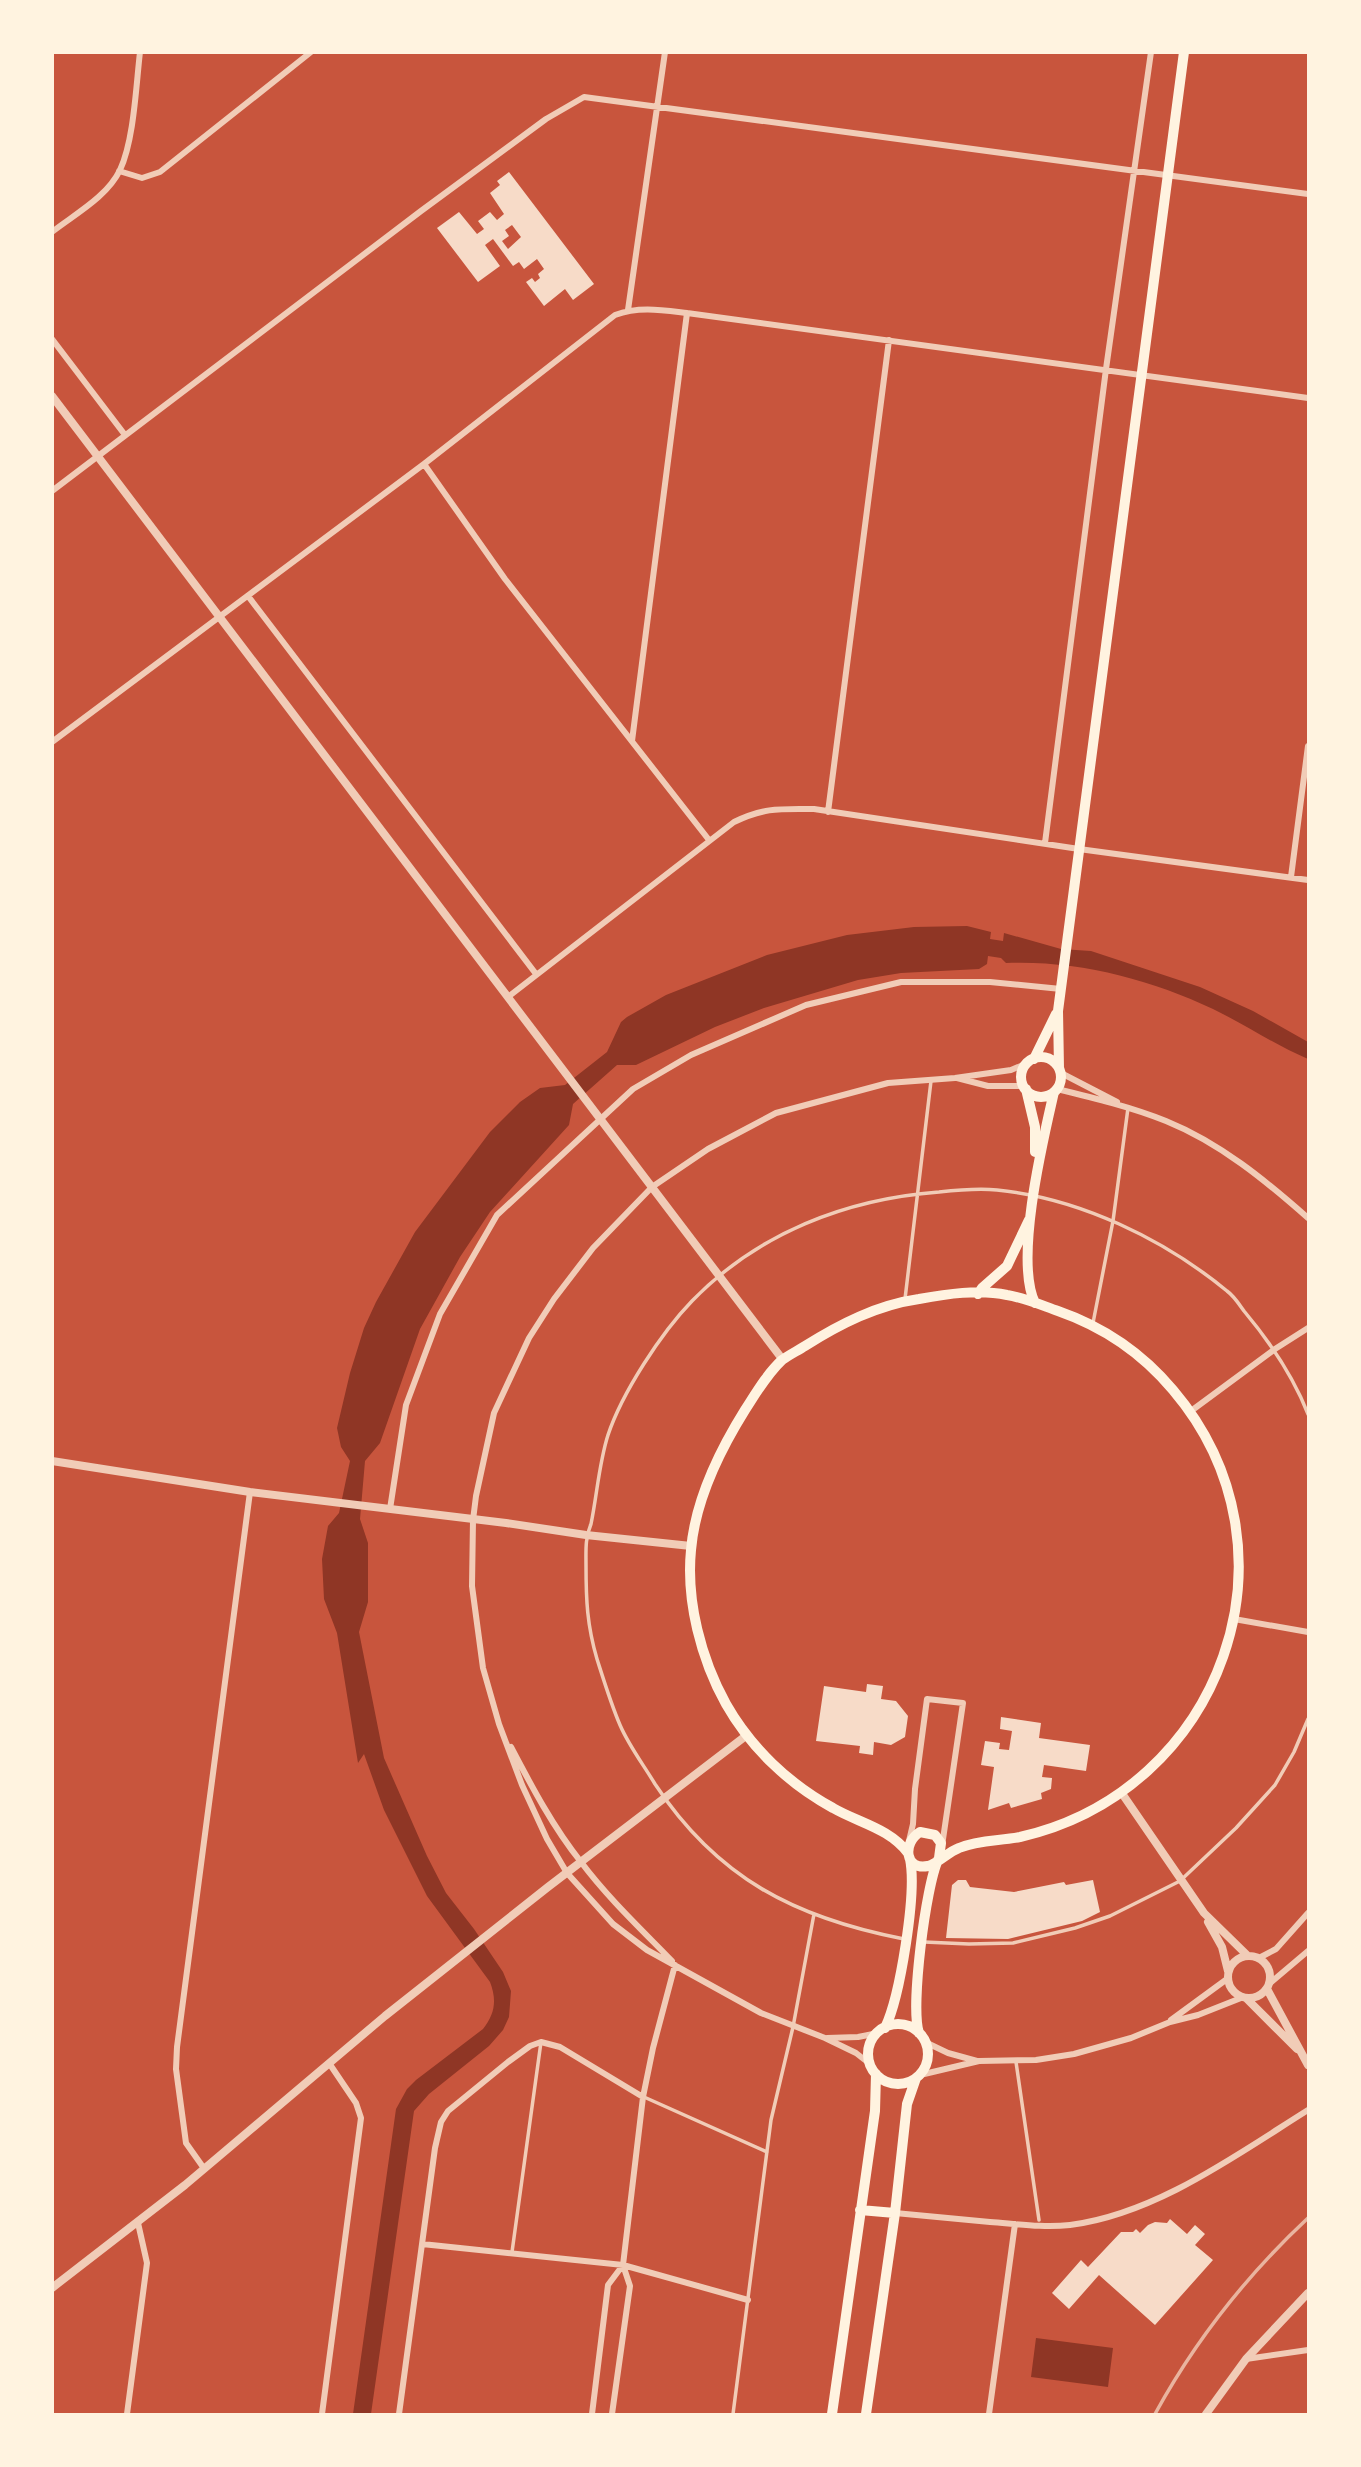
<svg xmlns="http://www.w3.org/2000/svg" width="1361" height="2467" font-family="Figtree,sans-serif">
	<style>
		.water { fill: #8f3625 }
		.building { fill: #f7dbc8; fill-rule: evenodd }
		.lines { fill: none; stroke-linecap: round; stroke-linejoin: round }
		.service { stroke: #f1ccb7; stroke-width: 3.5 }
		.minor { stroke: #f1ccb7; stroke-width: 6 }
		.tertiary { stroke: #f1ccb7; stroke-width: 8 }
		.primary { stroke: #fff3e0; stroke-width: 10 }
		.rail { stroke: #e9b49f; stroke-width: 3.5 }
	</style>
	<rect width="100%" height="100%" fill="#c8553d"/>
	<path class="water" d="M967,926L991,932L990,939L1003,941L1004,933L1061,949L1091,951L1200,987L1253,1011L1308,1042V1059C1275,1045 1246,1025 1213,1009C1150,979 1077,960 1006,963L1001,958L988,956L987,964L979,969L901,973L858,980L764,1008L715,1027L636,1065H617L573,1104L569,1125L490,1212L460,1257L420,1329L380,1443L365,1461L360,1519L368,1543V1602L359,1632L384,1758L427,1856L446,1893L474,1929L503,1972L511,1991L509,2017L503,2030L489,2046L429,2094L414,2111L371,2414H353L396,2109L407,2089L416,2080L483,2029C495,2014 497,2000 490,1982L427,1896L384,1810L364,1754L358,1763L337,1633L324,1599L322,1559L328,1526L339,1513L350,1461L341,1447L337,1428L350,1373L364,1328L376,1302L415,1232L490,1132L520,1102L540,1088L565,1085L607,1052L621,1022L627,1017L666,995L767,955L847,935L914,927Z
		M1036,2338L1113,2348L1108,2387L1031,2377Z"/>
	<path class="building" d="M509,172L594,284L573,300L565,289L544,306L526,282L532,278L535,282L540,278L538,274L544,269L537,259L524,269L519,262L513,266L493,239L485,245L500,266L478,282L437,228L459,212L477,234L484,229L478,221L490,212L497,220L504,214L490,193L500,185L497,181ZM512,225L521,237L508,249L502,241L509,236L505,230Z
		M867,1684L883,1686L881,1699L896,1701L908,1716L905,1737L891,1745L874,1742L873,1755L859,1753L860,1746L816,1741L824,1686L866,1692Z
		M1001,1717L1041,1723L1039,1738L1090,1745L1086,1771L1044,1765L1042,1777L1052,1778L1051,1789L1041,1793L1042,1799L1011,1808L1009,1803L988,1810L994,1767L981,1765L985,1741L1000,1743L999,1749L1009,1750L1012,1731L1000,1729Z
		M958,1880H966L970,1887L1014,1892L1064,1882L1066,1885L1093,1880L1100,1912L1082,1921L1008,1939L946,1938L952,1885Z
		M1170,2219L1187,2234L1195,2225L1205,2234L1195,2245L1213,2260L1155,2325L1099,2275L1069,2309L1052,2293L1081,2260L1088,2267L1121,2232H1133L1136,2229L1140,2233L1148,2225L1155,2222L1167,2223Z"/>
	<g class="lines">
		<path class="service" d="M905,1299L931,1081
			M1093,1323L1113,1221L1128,1108
			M904,1939C795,1918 717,1878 655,1784C643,1764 629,1746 620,1725C611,1704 604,1681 597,1659C587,1625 586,1600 586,1565C586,1550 585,1538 591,1524C597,1495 599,1463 608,1435C622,1393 661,1333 692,1301C758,1233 846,1199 939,1192C957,1190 978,1188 997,1190C1079,1198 1164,1239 1227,1291C1234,1296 1239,1304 1244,1311C1270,1342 1293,1376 1308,1414
			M924,1942L969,1944L1013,1943L1075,1928L1110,1916L1180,1881L1236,1828L1275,1785L1294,1752L1308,1719
			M1016,2062L1039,2220
			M644,2097L767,2152
			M512,2252L541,2042
			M733,2414L771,2120L793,2027L814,1914"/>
		<path class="minor" d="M119,171L142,178L160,172L311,52
			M52,232C75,214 107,197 120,170C134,140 136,86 140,52
			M628,310L665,52
			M52,339L125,435
			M424,464L505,579L709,840
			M52,491L421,211L546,119L584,97L1308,194
			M248,596L536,974
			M632,741L687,313
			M52,742L424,464L615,315C639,306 662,310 687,313L1308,398
			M828,812L889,340
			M1045,843L1106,369L1151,52
			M1291,877L1308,746
			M508,997L734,822C765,807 781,809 814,809L1079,849L1308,880
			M1061,1073L1117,1102
			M957,1078L988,1086H1024
			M1057,1089C1094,1098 1131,1107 1166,1121C1220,1143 1265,1180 1308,1218
			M1191,1411L1275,1349L1308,1328
			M390,1509L406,1405L440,1314L497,1215L633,1089L691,1055L806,1005L901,982H990L1061,989
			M1234,1619L1308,1632
			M511,1747C532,1787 553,1827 581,1862C608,1898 641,1929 672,1961
			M909,1841L913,1824L915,1789L927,1699L963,1703L942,1846
			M1259,1958L1276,1949L1308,1913
			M1269,1984L1308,1951
			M1171,2020L1227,1979
			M827,2038L858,2037L878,2033
			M925,2042L948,2053L977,2061
			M870,2064L856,2053L825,2038L761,2013L647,1950L613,1924L567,1873L547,1839L522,1785L499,1724L483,1668L472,1586L473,1520L476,1496L494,1413L529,1338L554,1299L593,1248L652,1187L708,1149L776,1113L888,1083L955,1078L1011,1070L1028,1063
			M920,2075L979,2061L1036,2060L1074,2054L1131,2038L1170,2022L1198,2015L1241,1998
			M203,2167L186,2143L176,2069L177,2047L250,1492
			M895,2213C927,2216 959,2219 990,2222C1017,2224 1044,2228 1070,2225C1156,2214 1236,2155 1308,2110
			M422,2244L623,2265L748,2300
			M1246,2359L1308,2350
			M127,2414L147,2263L138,2223
			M322,2414L361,2118L356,2103L329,2063
			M399,2414L435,2148L441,2122L448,2111L508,2062L530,2046L541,2042L560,2047L643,2097
			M592,2414L608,2285L623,2265
			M612,2414L630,2286L623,2265L643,2097L653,2048L675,1965
			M989,2414L1015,2224"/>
		<path class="tertiary" d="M52,396L783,1360
			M52,1461L250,1492L506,1523L586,1535L691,1546
			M1121,1792L1204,1913L1248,1956
			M1208,1922L1222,1947L1228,1971
			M1228 1977a21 21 0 1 1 42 0a21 21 0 1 1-42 0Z
			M1267,1989L1308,2065
			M1247,1999L1297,2049
			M52,2288L185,2185L385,2016L548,1887L747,1735
			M1206,2414L1246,2359L1308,2293"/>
		<path class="primary" d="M1021 1077a20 20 0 1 1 40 0a20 20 0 1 1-40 0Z
			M1034,1059L1056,1014
			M1059,1068L1058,1011L1184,52
			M1026,1089L1035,1127V1152
			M978,1294L982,1288L1007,1266L1029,1220
			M1035,1303C1014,1260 1043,1140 1054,1092
			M908,1853C889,1828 859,1823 833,1808C789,1784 751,1748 726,1704C701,1659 686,1601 691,1550C695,1502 720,1450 745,1410C756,1393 767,1374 782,1360C789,1355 797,1351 805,1346C840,1324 877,1305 919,1299C946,1294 979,1289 1007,1295C1025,1298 1041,1305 1058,1311C1104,1327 1142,1353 1173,1390C1309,1550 1222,1791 1020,1837C999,1841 978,1840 959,1848C948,1852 939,1863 928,1866C905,1871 902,1843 920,1832L935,1835L941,1843L939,1858
			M868 2054a30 30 0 1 1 60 0a30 30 0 1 1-60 0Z
			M885,2028C900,1997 917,1893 910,1859
			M919,2033C910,2008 926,1885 938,1860
			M860,2210L895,2213
			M832,2414L875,2111L876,2074
			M866,2414L895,2213L907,2104L916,2078"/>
		<path class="rail" d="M1155,2414C1195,2341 1247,2275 1308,2218"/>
	</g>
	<rect width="1361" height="2467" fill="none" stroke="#fff3e0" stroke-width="108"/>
</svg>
